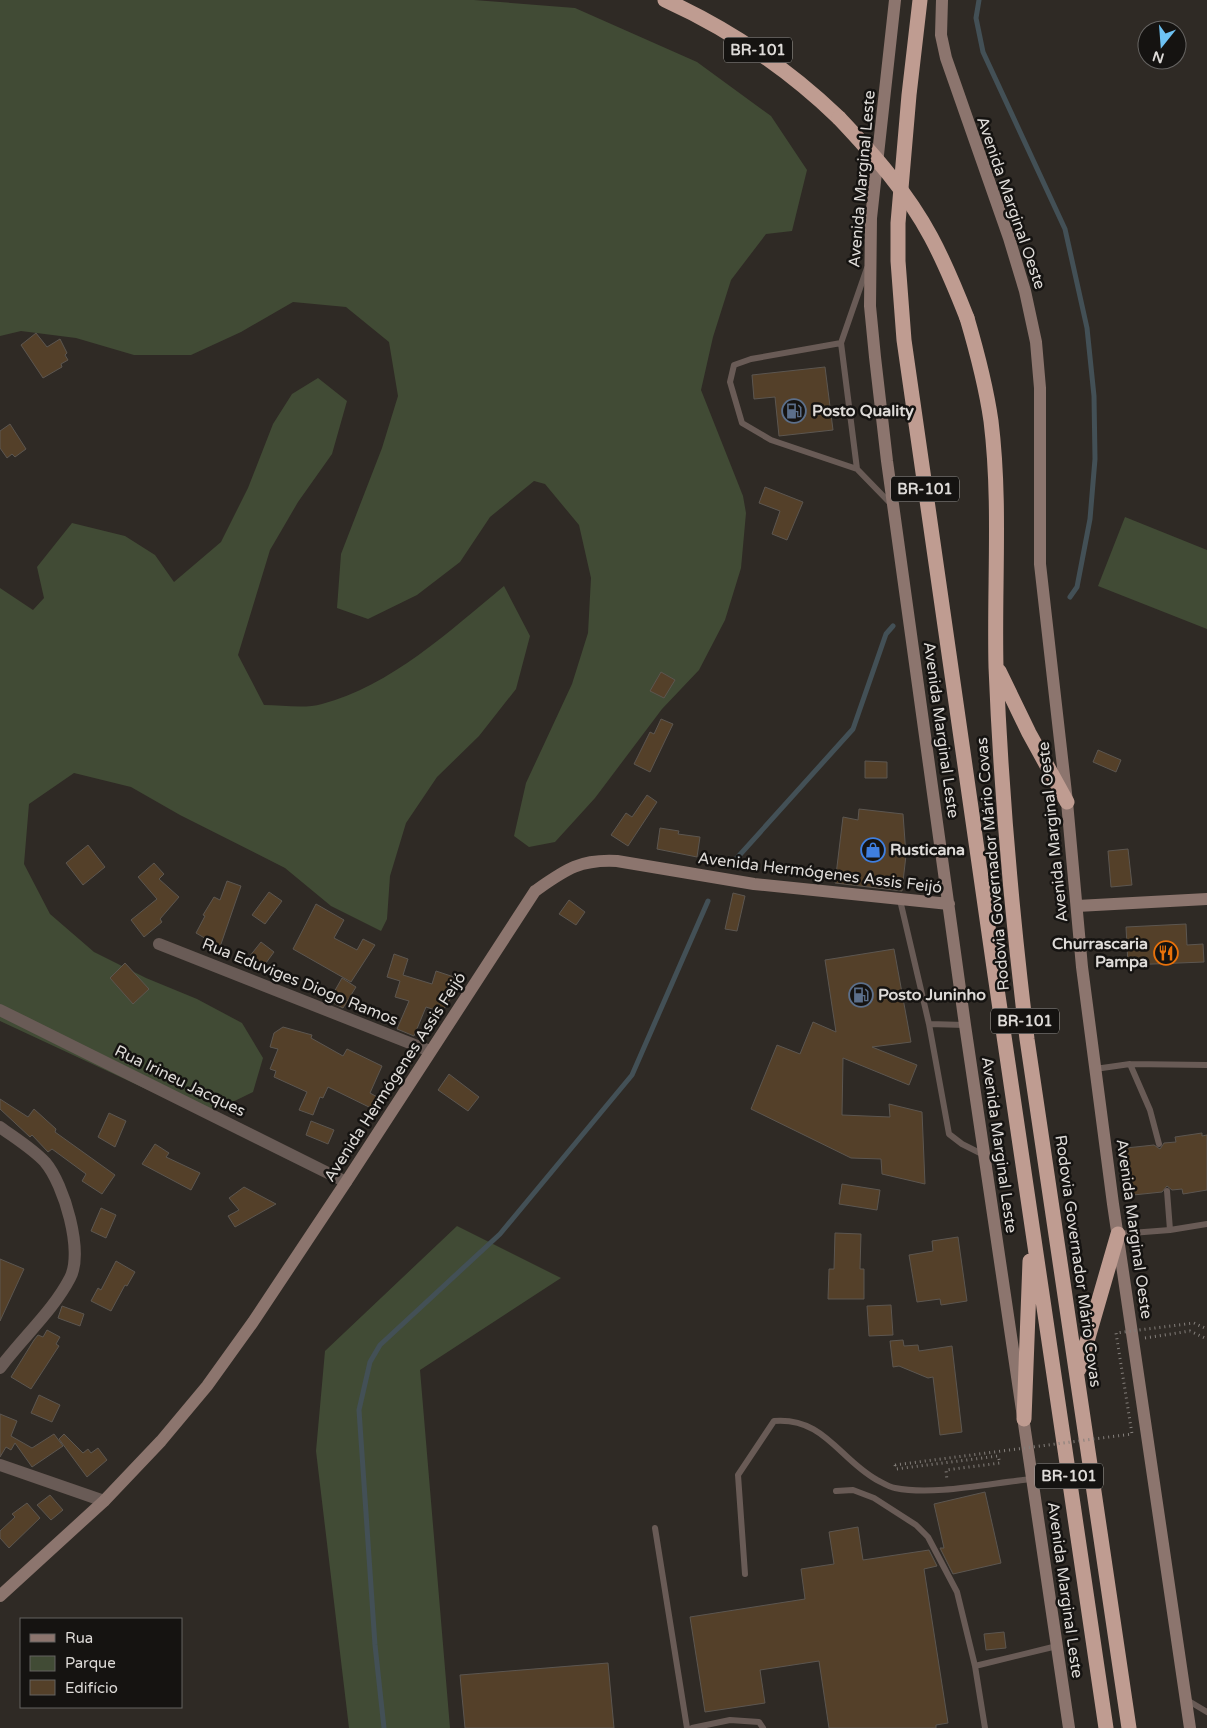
<svg xmlns="http://www.w3.org/2000/svg" width="1207" height="1728" font-family="'Varela Round',sans-serif">
	<style>
		.green { fill: #414b35 }
		.lines { fill: none; stroke-linecap: round; stroke-linejoin: round }
		.stream { stroke: #435056; stroke-width: 5 }
		.building { fill: #544029; stroke: #5c5650 }
		.path { stroke: #847f7b; stroke-width: 3; stroke-dasharray: 1 4; stroke-linecap: butt }
		.lane { stroke: #695b56; stroke-width: 6 }
		.street { stroke: #695b56; stroke-width: 12 }
		.secondary { stroke: #8c756e; stroke-width: 12 }
		.highway { stroke: #bf9c91; stroke-width: 15 }
		.path-bridge { stroke: #847f7b; stroke-width: 3; stroke-dasharray: 1 4; stroke-linecap: butt }
		.highway-bridge { stroke: #bf9c91; stroke-width: 15 }
		.labels { text-anchor: middle; dominant-baseline: central; stroke-width: 5; stroke-linejoin: round; paint-order: stroke }
		.shield { fill: #151311; stroke: #a29f9c; stroke-width: 1 }
		.shield-label { font-size: 15px; font-weight: bold; fill: #dedbd8 }
		.street-label { font-size: 16px; fill: #dedbd8; stroke: #151311 }
		.poi-label { font-size: 16px; font-weight: bold; fill: #dedbd8; stroke: #151311; text-anchor: start }
	</style>
	<rect width="100%" height="100%" fill="#2f2a25"/>
	<path class="green" d="M0,0H474L575,8L697,62L771,116L807,170L792,231L766,234L731,280L713,337L701,390L743,496L746,513L741,568L725,620L699,670L662,709L595,798L555,842L529,847L514,836L526,783L572,684L588,633L591,578L579,525L545,484L534,481L490,517L460,562L417,595L368,619L337,608L341,554L382,448L398,396L389,342L346,307L293,302L241,332L191,355H134L76,338L21,331L0,336Z
		M318,378L347,401L332,454L298,502L270,550L238,655L264,705C282,705 305,709 322,704C389,687 451,630 504,586L530,636L516,689L479,736L437,777L406,823L390,876L387,919L381,931L331,906L285,868L180,815L131,787L74,773L29,804L24,864L50,914L94,952L146,978L197,999L242,1023L263,1058L253,1092L210,1113L161,1096L0,1021V588L33,610L44,598L37,567L72,523L125,536L155,555L174,582L221,542L248,488L273,424L292,394Z
		M1125,517L1207,550V629L1098,586Z
		M457,1226L561,1278L420,1370L450,1728H349L316,1451L325,1351Z"/>
	<g class="lines">
		<path class="stream" d="M979,0L976,18L983,52L1065,229L1087,328L1094,396L1095,459L1090,519L1077,587L1070,597
			M736,859L853,729L886,634L893,626
			M384,1728L375,1645L359,1410L370,1362L380,1345L500,1234L632,1075L708,901"/>
	</g>
	<path class="building" d="M36,333L47,347L60,339L67,353L65,355L68,360L61,364L62,367L43,378L21,345Z
		M825,367L833,430L779,436L775,397L754,399L752,375Z
		M10,424L26,449L15,457L12,454L7,458L0,448V431Z
		M765,487L803,502L787,540L772,534L780,511L759,503Z
		M661,672L675,680L664,698L650,691Z
		M661,719L673,724L650,772L634,764L650,732L654,734Z
		M1098,750L1121,760L1116,772L1093,762Z
		M865,761L887,762V778H865Z
		M647,795L657,802L628,846L611,835L626,813L632,817Z
		M859,809L903,814L906,855L902,891L835,883L843,817L858,820Z
		M660,828L679,831L678,834L700,837L697,857L657,849Z
		M88,845L105,867L83,885L66,863Z
		M1128,849L1132,885L1111,887L1108,851Z
		M154,863L164,874L159,879L179,897L160,919L162,922L144,937L131,920L157,899L138,877Z
		M227,881L241,886L220,947L196,933L205,916L203,915L214,897L220,900Z
		M269,892L282,901L265,924L252,915Z
		M733,893L745,896L737,931L725,929Z
		M569,900L585,912L576,925L559,914Z
		M316,904L344,920L334,938L357,950L363,939L375,945L351,982L293,949Z
		M1186,924L1187,945L1203,944L1204,962L1128,965L1126,927Z
		M261,942L274,952L263,967L249,957Z
		M894,949L911,1042L872,1047L917,1065L909,1085L843,1058L842,1115L890,1117L889,1104L922,1112L925,1184L882,1174L881,1159L851,1158L751,1109L777,1045L800,1054L813,1022L836,1032L825,960Z
		M394,954L408,959L403,975L432,984L436,971L454,977L453,980L461,982L442,1012L426,1007L414,1036L397,1029L409,1001L395,997L400,981L387,977Z
		M125,963L149,989L133,1004L110,978Z
		M342,978L356,987L343,1008L329,1001Z
		M283,1027L312,1035L311,1038L343,1056L347,1049L382,1066L370,1093L381,1099L375,1110L328,1087L323,1098L320,1097L313,1115L299,1110L307,1092L274,1077L276,1071L270,1069L278,1049L270,1047L274,1033Z
		M449,1074L479,1097L468,1111L438,1090Z
		M0,1099L28,1117L34,1109L56,1129L55,1132L115,1175L102,1194L82,1181L86,1174L52,1149L48,1152L32,1135L30,1137L0,1109Z
		M109,1113L126,1121L115,1147L98,1137Z
		M311,1121L334,1130L328,1144L306,1135Z
		M1202,1133V1136L1207,1135V1190L1183,1194L1182,1189L1172,1190L1167,1186L1162,1192L1133,1195L1126,1148L1154,1145L1160,1149L1164,1143L1176,1142L1175,1137Z
		M155,1144L169,1153L166,1157L200,1173L191,1190L142,1164Z
		M842,1184L880,1190L877,1210L839,1204Z
		M244,1187L276,1204L235,1227L228,1216L239,1210L229,1198Z
		M101,1208L116,1215L106,1238L91,1231Z
		M835,1233L861,1234L860,1269H864V1299H828L829,1269H834Z
		M958,1237L967,1301L941,1305L940,1299L917,1302L909,1255L933,1251L932,1241Z
		M0,1259L24,1269L0,1321Z
		M116,1261L135,1272L127,1286L125,1285L111,1311L91,1301L98,1288L101,1290Z
		M891,1305L893,1335L869,1336L867,1306Z
		M62,1306L84,1314L80,1326L58,1318Z
		M47,1330L60,1337L56,1344L59,1346L31,1389L11,1377L34,1340L38,1335L43,1337Z
		M903,1340L904,1346L918,1345L919,1351L952,1346L962,1432L940,1435L933,1377L928,1378L899,1366L893,1367L890,1341Z
		M39,1395L60,1405L52,1422L31,1413Z
		M0,1414L17,1421L11,1436L32,1448L54,1434L63,1446L32,1467L15,1443L11,1450L6,1447L0,1457Z
		M64,1434L83,1453L88,1449L91,1453L98,1448L107,1460L87,1477L59,1439Z
		M985,1492L1001,1563L953,1574L940,1548H944L934,1504Z
		M50,1495L63,1510L51,1520L37,1505Z
		M27,1503L40,1518L9,1548L0,1538V1531L15,1517L12,1514Z
		M858,1527L863,1560L929,1550L937,1566L924,1569L948,1723L936,1725V1728H829L819,1661L760,1670L765,1703L705,1712L690,1617L805,1599L801,1569L834,1564L829,1532Z
		M1004,1632L1006,1648L986,1650L984,1634Z
		M608,1663L614,1728H465L460,1675Z"/>
	<g class="lines">
		<path class="path" d="M1194,1323L1207,1329
			M1145,1338L1190,1331L1207,1339
			M895,1465L896,1469L998,1456L1000,1463L946,1470L947,1480"/>
		<path class="lane" d="M867,268L841,343L857,469L891,504
			M841,343L751,359L734,365L730,382L742,423L771,440L857,469
			M900,900L929,1024L949,1134L962,1144L984,1155
			M929,1024L965,1025
			M1130,1064L1207,1065
			M1095,1069L1130,1064L1150,1110L1159,1144
			M1170,1230L1207,1224
			M1118,1234L1170,1230L1167,1191
			M836,1491L853,1490L874,1498L916,1525L928,1537L957,1592L975,1666
			M655,1528L687,1728
			M745,1574L738,1475L774,1421C824,1417 839,1459 877,1480C883,1483 889,1487 895,1488C934,1496 991,1483 1032,1479
			M1187,1700L1207,1712
			M692,1728L730,1720L759,1722L763,1728
			M985,1728L975,1666L1057,1646"/>
		<path class="street" d="M159,944L430,1051
			M0,1010L346,1182
			M0,1127C15,1138 33,1149 45,1162C64,1184 84,1252 70,1278C53,1311 22,1338 0,1368
			M0,1465L104,1501"/>
		<path class="secondary" d="M895,0L871,218L870,306L875,357L887,461L965,1025L1069,1728
			M942,0L941,35L946,58L1009,238L1025,291L1036,342L1040,388V564L1067,802L1082,967L1113,1204L1190,1728
			M1077,906L1207,899
			M0,1596L104,1501L161,1441L207,1386L253,1322L346,1182L535,891C565,870 579,859 617,861L754,884L949,904"/>
		<path class="highway" d="M665,0C731,30 787,68 839,118
			M920,0L909,95L898,223V261L904,340L995,975L1106,1728
			M967,318C977,352 986,386 991,421C1001,502 994,585 996,667C1001,791 1012,916 1027,1039L1129,1728
			M999,671L1029,733L1067,802
			M1079,1369L1118,1234
			M1024,1419L1030,1261"/>
		<path class="path-bridge" d="M895,1465L1132,1434L1116,1333L1194,1323"/>
		<path class="highway-bridge" d="M839,118C873,154 907,192 931,237C945,263 956,290 967,318"/>
	</g>
	<defs>
		<g id="fuel-ring" transform="scale(1.25)"><circle r="9.5" fill="#151311" stroke="#5c6f8a" stroke-width="1.5"/><path d="M-5.5-6h7V0h2V4h1.3V-2.5L3-4.5l.8-.8L6-3V5H2.5V1h-1V6h-7ZM-4.2-4.7v3.2H.2V-4.7Z" fill="#5c6f8a"/></g>
		<g id="shop-ring" transform="scale(1.25)"><circle r="9.5" fill="#151311" stroke="#3f7fe0" stroke-width="1.5"/><path d="M-5-2.5h2.3a2.7 3.5 0 0 1 5.4 0H5L5.5 6h-11ZM-1.5-2.5h3a1.5 2.3 0 0 0-3 0Z" fill="#3f7fe0"/></g>
		<g id="restaurant-ring" transform="scale(1.25)"><circle r="9.5" fill="#151311" stroke="#e8710a" stroke-width="1.5"/><path d="M-5-6h1v4h1v-4h1v4h1v-4h1v5L-1.5 .5V6h-2V.5L-5-1ZM5-6V6H3V1.5H1.5Q1.5-4 5-6Z" fill="#e8710a"/></g>
	</defs>
	<g fill-rule="evenodd">
		<use href="#fuel-ring" x="794" y="411"/>
		<use href="#shop-ring" x="873" y="850"/>
		<use href="#restaurant-ring" x="1166" y="953"/>
		<use href="#fuel-ring" x="861" y="995"/>
	</g>
	<g class="labels">
		<g class="shield">
			<rect x="724" y="37.5" width="68" height="25" rx="4"/>
			<rect x="891" y="476.5" width="68" height="25" rx="4"/>
			<rect x="991" y="1008.5" width="68" height="25" rx="4"/>
			<rect x="1035" y="1463.5" width="68" height="25" rx="4"/>
		</g>
		<g class="shield-label">
			<text x="758" y="50">BR-101</text>
			<text x="925" y="489">BR-101</text>
			<text x="1025" y="1021">BR-101</text>
			<text x="1069" y="1476">BR-101</text>
		</g>
		<g class="street-label">
			<text transform="translate(862 179) rotate(-85)">Avenida Marginal Leste</text>
			<text transform="translate(1011 203) rotate(71)">Avenida Marginal Oeste</text>
			<text transform="translate(941 730) rotate(82)">Avenida Marginal Leste</text>
			<text transform="translate(1053 832) rotate(-96)">Avenida Marginal Oeste</text>
			<text transform="translate(993 864) rotate(-95)">Rodovia Governador Mário Covas</text>
			<text transform="translate(820 873) rotate(7)">Avenida Hermógenes Assis Feijó</text>
			<text transform="translate(300 982) rotate(22)">Rua Eduviges Diogo Ramos</text>
			<text transform="translate(395 1077) rotate(-57)">Avenida Hermógenes Assis Feijó</text>
			<text transform="translate(180 1081) rotate(26)">Rua Irineu Jacques</text>
			<text transform="translate(999 1145) rotate(82)">Avenida Marginal Leste</text>
			<text transform="translate(1134 1229) rotate(82)">Avenida Marginal Oeste</text>
			<text transform="translate(1078 1261) rotate(82)">Rodovia Governador Mário Covas</text>
			<text transform="translate(1065 1590) rotate(82)">Avenida Marginal Leste</text>
		</g>
		<g class="poi-label">
			<text x="812" y="411">Posto Quality</text>
			<text x="890" y="850">Rusticana</text>
			<text x="1148" y="944" text-anchor="end">Churrascaria<tspan x="1148" dy="18">Pampa</tspan></text>
			<text x="878" y="995">Posto Juninho</text>
		</g>
	</g>
	<rect x="20" y="1618" width="162" height="90" fill="#151311" stroke="#656361"/>
	<rect x="30" y="1634" width="25" height="8" fill="#8c756e" stroke="#656361"/>
	<text x="65" y="1643" font-size="15" fill="#dedbd8">Rua</text>
	<rect x="30" y="1656" width="25" height="15" fill="#414b35" stroke="#656361"/>
	<text x="65" y="1668" font-size="15" fill="#dedbd8">Parque</text>
	<rect x="30" y="1680" width="25" height="15" fill="#544029" stroke="#656361"/>
	<text x="65" y="1693" font-size="15" fill="#dedbd8">Edifício</text>
	<g transform="translate(1162 45) rotate(197)"><circle r="24" fill="#151311" stroke="#656361"/>
	<path d="M0-4L9 19L0 12L-9 19Z" fill="#6ec2f3"/>
	<text y="-8" font-size="14" font-weight="bold" text-anchor="middle" fill="#dedbd8">N</text>
	</g>
</svg>
